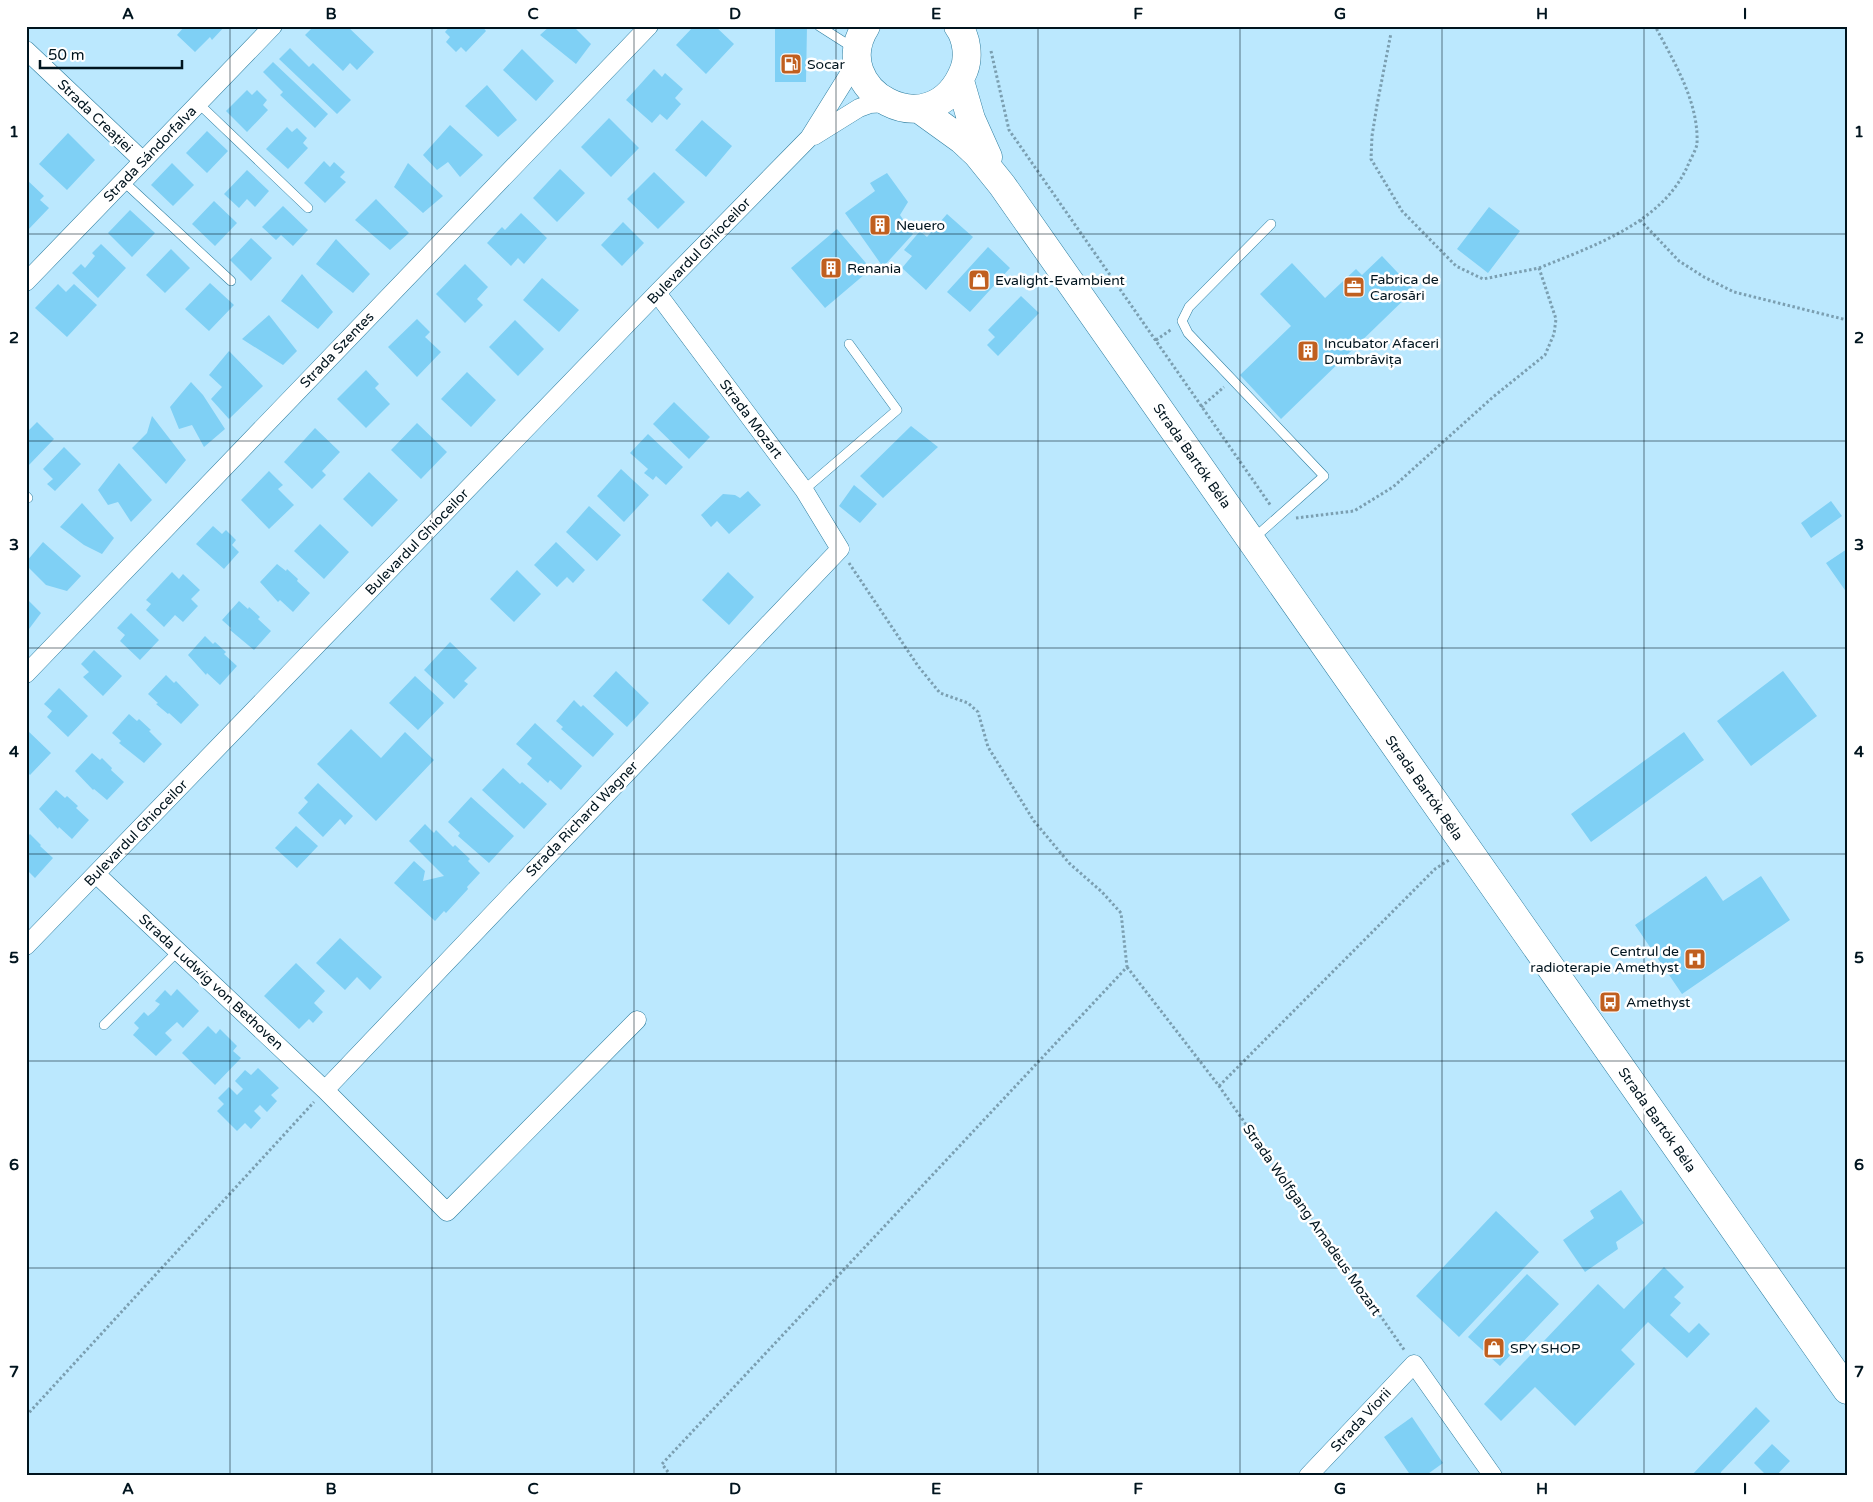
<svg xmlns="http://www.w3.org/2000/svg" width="1873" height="1502" font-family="'Varela Round',sans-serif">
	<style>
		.building { fill: #7fd0f5 }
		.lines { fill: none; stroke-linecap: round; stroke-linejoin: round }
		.service-casing { stroke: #2c7d9f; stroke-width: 10 }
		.minor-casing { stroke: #2c7d9f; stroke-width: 19 }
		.primary-casing { stroke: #2c7d9f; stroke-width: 29 }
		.path { stroke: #7b9fb1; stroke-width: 3; stroke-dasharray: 2.5 2.5; stroke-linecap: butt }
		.service { stroke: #fff; stroke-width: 9 }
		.minor { stroke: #fff; stroke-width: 18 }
		.primary { stroke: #fff; stroke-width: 28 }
		.grid { fill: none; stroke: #00141e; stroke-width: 1; stroke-opacity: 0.55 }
		.labels { text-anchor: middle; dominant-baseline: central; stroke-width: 5; stroke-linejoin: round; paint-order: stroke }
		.poi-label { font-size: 14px; fill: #00141e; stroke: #fff; text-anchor: start }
		.street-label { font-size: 14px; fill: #00141e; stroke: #fff }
		.neatline { fill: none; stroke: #00141e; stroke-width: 2 }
		.grid-label { font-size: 16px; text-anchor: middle; font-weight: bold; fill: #00141e }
	</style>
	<rect width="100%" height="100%" fill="#bbe8fe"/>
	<path class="building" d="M183,26H225L212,40L210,37L195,52L177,35L184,27Z
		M314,26H347L374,52L357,70L350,63L343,71L305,35Z
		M450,26H482L486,31L466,52L461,47L456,52L446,42L450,37L445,32Z
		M550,26H573L591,44L576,64L540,35Z
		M694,26H715L734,44L706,74L676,45Z
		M775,26H807L806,82H775Z
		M290,48L309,67L313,63L351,100L337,114L279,59Z
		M522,49L554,81L536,101L503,70Z
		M273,62L328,114L315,128L280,95L283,92L263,72Z
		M654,69L662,77L665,73L683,89L675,98L681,104L667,120L660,114L652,123L626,100Z
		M487,85L517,120L498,137L465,106Z
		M247,90L252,95L257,90L267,100L263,105L268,110L247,132L226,111Z
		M609,118L639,148L611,177L581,147Z
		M702,120L732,146L706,177L675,150Z
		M450,125L483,155L460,177L448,162L437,170L423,155Z
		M287,127L292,132L297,128L307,138L303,143L308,148L288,169L266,149Z
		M207,131L228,151L207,173L186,153Z
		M68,133L95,160L67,190L39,164Z
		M324,161L330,167L334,162L345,172L340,177L346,182L325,203L304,183Z
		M172,163L194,185L173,206L151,185Z
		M408,163L443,196L423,213L394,187Z
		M560,169L585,193L557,222L533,198Z
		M247,170L269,191L255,207L247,199L239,208L224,194Z
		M654,172L685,202L658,229L627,199Z
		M887,173L908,202L900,215L913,234L883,267L845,213L875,191L870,183Z
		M26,179L44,196L40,200L49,208L26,232Z
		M376,199L409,233L390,250L355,220Z
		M214,201L237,223L215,246L192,224Z
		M283,206L308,230L293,246L281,235L276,240L262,227Z
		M1489,207L1520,231L1488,273L1457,249Z
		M130,210L155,233L132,257L108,233Z
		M521,213L547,238L524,264L518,258L511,266L487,243L502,227L505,230Z
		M947,214L973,237L926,290L902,268L912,256L904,250L920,231L927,237Z
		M623,222L644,243L622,266L601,245Z
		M837,229L871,269L825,308L791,268Z
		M251,238L272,258L251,281L230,260Z
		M336,239L370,274L353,293L316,264Z
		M101,244L126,268L98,298L72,273L81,264L85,268L95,256L92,253Z
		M988,247L1010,268L970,312L947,292Z
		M171,249L190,268L165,293L146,275Z
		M1382,256L1414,290L1281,419L1240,375L1291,326L1260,294L1292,263L1325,298L1356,269L1362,275Z
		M465,264L488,287L477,299L483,305L465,323L436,294Z
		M302,274L333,312L318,329L281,301Z
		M542,278L579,310L559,332L523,300Z
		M210,283L234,305L209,331L185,309Z
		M58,284L66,292L74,284L97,305L67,337L35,308Z
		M1021,296L1039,313L998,356L987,345L995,337L988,330Z
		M269,315L297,351L283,365L242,339Z
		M417,319L430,332L425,337L441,352L417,377L388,347Z
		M515,320L544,349L518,376L489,347Z
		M229,351L263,386L229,419L211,399L222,387L209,375Z
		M366,370L379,384L375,388L390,404L366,428L337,399Z
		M467,372L496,400L471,427L441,399Z
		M191,382L203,395L225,429L204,447L192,425L179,429L170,407Z
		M674,402L710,437L689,459L653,424Z
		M152,416L186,460L166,484L132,448L147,433Z
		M37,422L54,439L28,466L26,465V433Z
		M417,423L447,452L421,479L391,450Z
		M911,426L938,447L883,498L860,476Z
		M315,428L340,452L322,471L326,475L312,489L284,462Z
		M648,434L683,467L666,485L656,476L653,480L644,473L648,469L630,453Z
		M64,447L81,464L55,491L47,484L53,479L43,469Z
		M119,463L152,500L131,522L118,502L108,505L98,490Z
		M621,469L649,495L624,522L597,496Z
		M269,471L283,485L278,489L294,505L269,529L241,500Z
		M369,472L398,500L372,527L343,499Z
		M854,485L877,504L860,523L839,506Z
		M748,491L761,505L729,534L717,521L711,527L701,515L723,494L735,495L740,498Z
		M1831,501L1842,516L1811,538L1801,523Z
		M82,503L114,538L102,554L84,545L60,527Z
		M589,506L621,535L597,561L566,532Z
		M320,524L349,552L324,579L294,551Z
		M213,526L222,534L226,530L236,540L232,545L239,552L224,569L196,544Z
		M43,542L81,576L67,591L46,585L26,565V562Z
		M556,542L585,570L573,583L567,577L557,587L534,565Z
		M1847,549V593L1826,563Z
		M277,564L286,571L287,569L298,579L297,581L310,593L293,612L280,600L278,602L260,582Z
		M517,570L541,594L514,622L490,599Z
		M172,572L179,579L183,574L200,590L191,599L198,606L183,622L175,615L164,627L146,610L151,604L146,600Z
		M728,572L754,597L729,625L702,600Z
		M26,598L41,613L26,633Z
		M239,601L248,609L249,607L260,617L258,619L271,631L254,650L230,630L231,628L222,620Z
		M131,613L159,640L140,660L120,641L125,635L117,628Z
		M205,636L213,644L215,642L226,652L224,654L237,666L220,685L207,673L206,675L188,655Z
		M450,642L477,668L464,681L468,684L454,699L424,670Z
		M94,650L122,676L103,696L83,677L89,672L81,664Z
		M616,671L649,703L627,727L593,696Z
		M1783,671L1817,716L1751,766L1717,721Z
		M166,675L174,683L176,681L199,705L181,724L169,713L168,714L156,704L158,703L148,694Z
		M415,676L444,703L418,730L389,703Z
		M59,688L88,716L68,737L47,717L52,711L44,704Z
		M574,700L581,707L583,705L614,734L593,757L561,729L563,727L556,721Z
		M129,714L137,721L139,719L151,730L149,731L162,744L144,763L119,743L121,741L112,733Z
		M535,723L582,766L561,790L550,780L548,783L527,764L532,758L516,744Z
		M26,729L51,753L30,775L26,771Z
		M351,729L381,758L405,732L434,760L376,821L317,764Z
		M1684,732L1704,760L1591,842L1571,814Z
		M92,753L100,760L102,758L112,768L111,770L124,782L107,800L94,789L93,790L75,771Z
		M503,768L520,784L522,782L547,804L524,829L482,790Z
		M318,783L353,816L345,825L340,819L323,837L298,813L308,802L304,798Z
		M56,790L65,798L67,796L78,806L76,808L89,820L72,839L59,827L58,829L39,809Z
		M471,797L514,836L489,863L458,836L460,833L448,822Z
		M425,824L434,833L436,830L453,847L455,845L470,859L468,861L480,873L467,887L468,889L446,913L444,911L435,921L394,883L414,861L425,871L423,881L444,876L409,841Z
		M296,826L318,846L297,868L275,848Z
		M26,834L28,836L30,834L41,845L40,846L53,858L35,878L26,869Z
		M1706,876L1723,901L1761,876L1790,920L1682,994L1635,925Z
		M340,938L382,977L370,990L357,977L345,990L316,963Z
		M296,963L325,991L314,1003L323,1012L313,1023L309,1019L299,1029L264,996Z
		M177,989L199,1011L183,1028L177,1022L165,1033L172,1040L156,1056L133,1035L139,1028L134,1023L144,1012L148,1016L154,1011L160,1004L155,1001L165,990L171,996Z
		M208,1026L216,1034L220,1029L237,1046L233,1051L241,1058L215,1085L182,1053Z
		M258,1068L279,1088L271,1095L277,1101L267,1112L260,1105L254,1111L261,1118L251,1129L245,1123L237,1131L217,1111L224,1104L218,1098L229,1087L237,1095L243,1089L235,1081L245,1070L251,1075Z
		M1621,1190L1644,1223L1616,1242L1618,1249L1585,1272L1563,1240L1594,1218L1590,1211Z
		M1496,1211L1539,1252L1459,1337L1416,1296Z
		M1664,1267L1684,1287L1674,1297L1681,1303L1670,1315L1689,1333L1699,1323L1710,1334L1687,1358L1648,1322L1621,1350L1635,1364L1575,1426L1535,1387L1501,1421L1484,1404L1598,1284L1624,1309Z
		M1527,1274L1559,1304L1500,1366L1468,1337Z
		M1756,1407L1770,1421L1721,1472V1476H1691Z
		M1412,1417L1443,1463L1425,1476H1411L1384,1437Z
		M1772,1444L1790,1461L1776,1476H1767L1754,1463Z"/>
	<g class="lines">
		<g class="service-casing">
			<path id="service" d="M819,26L855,49
				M198,103L308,208
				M123,181L231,281
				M804,490L897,410L849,344
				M26,496L28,498
				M1253,539L1324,476L1188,333L1182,321L1189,307L1271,224
				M104,1025L178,951"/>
		</g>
		<g class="minor-casing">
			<path id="minor" d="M26,50L143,161
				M814,136L859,108L870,104L887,103
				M26,282L273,26
				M26,674L649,26
				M96,874L325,1090L447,1212L637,1020
				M26,946L657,293L809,138L857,61
				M325,1090L840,549L804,490L657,293
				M1308,1476L1414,1364L1493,1476"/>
		</g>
		<g class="primary-casing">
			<path id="primary" d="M866,26C825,89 932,151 964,70C969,57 967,38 958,26
				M960,81L971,119L988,157
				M919,109L962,140L977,154L1002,185L1847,1390"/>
		</g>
		<path class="path" d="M991,51L1009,130L1271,506
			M1640,220L1679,261L1704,277L1734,292L1847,320
			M1539,268C1593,246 1663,223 1688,165C1691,158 1696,150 1697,144C1699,102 1674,62 1655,26
			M1156,340L1172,329
			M1201,407L1224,387
			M1296,518L1354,511L1393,487L1493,397L1545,355L1554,334L1556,319L1539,268L1483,279L1456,266L1402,211L1371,159L1372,136L1377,105L1391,33
			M1127,967L1219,1086L1405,1351
			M1219,1086L1435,869L1449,860
			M26,1416L314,1102
			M671,1476L662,1464L1127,967L1121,913L1102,892L1069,863L1034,821L988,747L978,712L968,703L940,693L918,666L849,563"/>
		<use href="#service" class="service"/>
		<use href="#minor" class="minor"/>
		<use href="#primary" class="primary"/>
	</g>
	<path class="grid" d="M230,26V1476M432,26V1476M634,26V1476M836,26V1476M1038,26V1476M1240,26V1476M1442,26V1476M1644,26V1476M26,234H1847M26,441H1847M26,648H1847M26,854H1847M26,1061H1847M26,1268H1847"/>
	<defs>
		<g id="fuel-square" transform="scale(1.125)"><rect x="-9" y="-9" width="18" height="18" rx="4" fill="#c05f1f" stroke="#fff"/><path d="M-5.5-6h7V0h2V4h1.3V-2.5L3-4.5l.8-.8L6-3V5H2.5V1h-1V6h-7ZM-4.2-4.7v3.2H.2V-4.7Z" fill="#fff"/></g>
		<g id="building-square" transform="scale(1.125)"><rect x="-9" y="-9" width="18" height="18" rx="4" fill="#c05f1f" stroke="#fff"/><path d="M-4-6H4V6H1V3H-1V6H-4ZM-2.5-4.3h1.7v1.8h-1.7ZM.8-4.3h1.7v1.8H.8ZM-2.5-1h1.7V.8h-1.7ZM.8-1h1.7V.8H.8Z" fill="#fff"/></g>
		<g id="shop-square" transform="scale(1.125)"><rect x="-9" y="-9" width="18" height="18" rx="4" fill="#c05f1f" stroke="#fff"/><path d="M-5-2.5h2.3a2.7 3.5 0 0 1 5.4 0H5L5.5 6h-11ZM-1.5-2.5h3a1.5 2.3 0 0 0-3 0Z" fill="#fff"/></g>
		<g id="office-square" transform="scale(1.125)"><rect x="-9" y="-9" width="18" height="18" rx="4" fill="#c05f1f" stroke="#fff"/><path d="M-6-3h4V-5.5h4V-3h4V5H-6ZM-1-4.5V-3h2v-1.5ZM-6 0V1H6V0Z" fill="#fff"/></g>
		<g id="hospital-square" transform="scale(1.125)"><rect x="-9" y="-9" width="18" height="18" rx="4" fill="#c05f1f" stroke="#fff"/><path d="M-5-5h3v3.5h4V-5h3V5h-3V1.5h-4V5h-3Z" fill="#fff"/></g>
		<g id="bus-square" transform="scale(1.125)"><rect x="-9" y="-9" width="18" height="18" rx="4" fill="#c05f1f" stroke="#fff"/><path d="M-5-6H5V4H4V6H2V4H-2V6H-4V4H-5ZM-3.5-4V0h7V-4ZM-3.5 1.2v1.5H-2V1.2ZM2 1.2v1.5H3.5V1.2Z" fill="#fff"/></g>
	</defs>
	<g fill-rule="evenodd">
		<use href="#fuel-square" x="791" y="64"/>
		<use href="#building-square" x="880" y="225"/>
		<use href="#building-square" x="831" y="268"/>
		<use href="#shop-square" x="979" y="280"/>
		<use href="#office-square" x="1354" y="287"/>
		<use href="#building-square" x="1308" y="351"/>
		<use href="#hospital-square" x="1695" y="959"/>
		<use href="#bus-square" x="1610" y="1002"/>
		<use href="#shop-square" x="1494" y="1348"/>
	</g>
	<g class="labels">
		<g class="poi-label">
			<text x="807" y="64">Socar</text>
			<text x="896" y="225">Neuero</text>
			<text x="847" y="268">Renania</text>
			<text x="1370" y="279">Fabrica de<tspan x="1370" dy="16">Carosări</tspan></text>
			<text x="995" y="280">Evalight-Evambient</text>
			<text x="1324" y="343">Incubator Afaceri<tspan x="1324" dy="16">Dumbrăvița</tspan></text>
			<text x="1679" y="951" text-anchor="end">Centrul de<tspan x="1679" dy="16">radioterapie Amethyst</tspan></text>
			<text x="1626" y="1002">Amethyst</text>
			<text x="1510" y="1348">SPY SHOP</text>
		</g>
		<g class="street-label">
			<text transform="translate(95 116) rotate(44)">Strada Creației</text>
			<text transform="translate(150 154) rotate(-46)">Strada Sándorfalva</text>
			<text transform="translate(699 251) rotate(-46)">Bulevardul Ghioceilor</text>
			<text transform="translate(337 350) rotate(-46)">Strada Szentes</text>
			<text transform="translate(751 419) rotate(53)">Strada Mozart</text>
			<text transform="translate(1192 456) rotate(55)">Strada Bartók Béla</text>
			<text transform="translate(417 542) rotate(-46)">Bulevardul Ghioceilor</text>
			<text transform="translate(1424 788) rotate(55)">Strada Bartók Béla</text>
			<text transform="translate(582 819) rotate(-46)">Strada Richard Wagner</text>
			<text transform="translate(136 833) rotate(-46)">Bulevardul Ghioceilor</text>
			<text transform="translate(211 982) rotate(43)">Strada Ludwig von Bethoven</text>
			<text transform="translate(1657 1120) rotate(55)">Strada Bartók Béla</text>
			<text transform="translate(1312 1220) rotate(55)">Strada Wolfgang Amadeus Mozart</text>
			<text transform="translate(1361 1420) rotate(-47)">Strada Viorii</text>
		</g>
	</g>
	<rect width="1873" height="1502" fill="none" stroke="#ffffff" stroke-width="55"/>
	<path d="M40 60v8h142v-8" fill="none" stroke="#00141e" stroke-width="2.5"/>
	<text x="48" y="60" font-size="15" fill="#00141e" stroke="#ffffff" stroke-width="4" paint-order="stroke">50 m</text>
	<rect x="28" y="28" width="1818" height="1446" class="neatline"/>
	<g class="grid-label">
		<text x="128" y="19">A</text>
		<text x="331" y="19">B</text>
		<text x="533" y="19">C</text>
		<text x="735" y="19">D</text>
		<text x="936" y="19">E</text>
		<text x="1138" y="19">F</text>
		<text x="1340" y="19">G</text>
		<text x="1542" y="19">H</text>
		<text x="1745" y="19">I</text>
		<text x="14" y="137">1</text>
		<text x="1859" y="137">1</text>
		<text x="14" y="343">2</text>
		<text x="1859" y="343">2</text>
		<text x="14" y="550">3</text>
		<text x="1859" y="550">3</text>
		<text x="14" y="757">4</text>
		<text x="1859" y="757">4</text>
		<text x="14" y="963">5</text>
		<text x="1859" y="963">5</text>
		<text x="14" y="1170">6</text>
		<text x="1859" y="1170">6</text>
		<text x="14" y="1377">7</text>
		<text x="1859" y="1377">7</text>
		<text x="128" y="1494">A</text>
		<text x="331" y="1494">B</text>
		<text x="533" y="1494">C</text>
		<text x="735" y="1494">D</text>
		<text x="936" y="1494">E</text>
		<text x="1138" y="1494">F</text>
		<text x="1340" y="1494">G</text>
		<text x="1542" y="1494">H</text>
		<text x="1745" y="1494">I</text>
	</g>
</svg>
